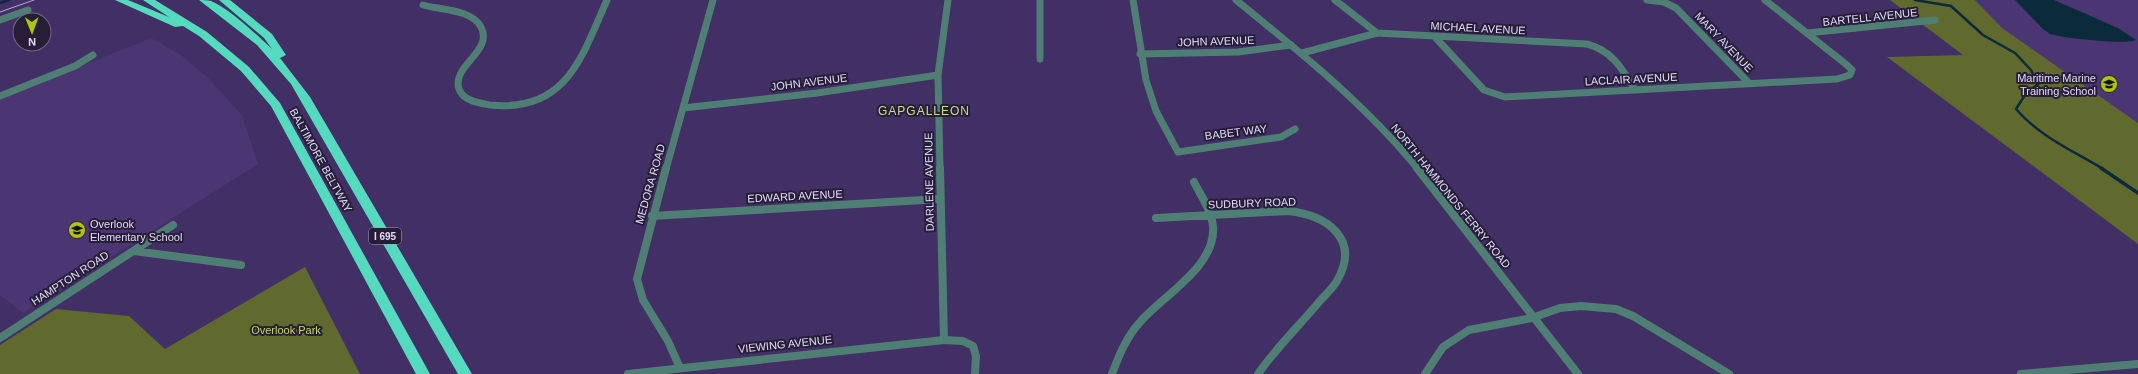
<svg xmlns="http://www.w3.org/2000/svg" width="2138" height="374" font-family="Arial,sans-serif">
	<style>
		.built { fill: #4b3673 }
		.green { fill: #606a2f }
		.water { fill: #0b2a3c }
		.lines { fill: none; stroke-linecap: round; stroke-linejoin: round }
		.stream-far1 { stroke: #0b2a3c; stroke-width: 2.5 }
		.stream { stroke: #0b2a3c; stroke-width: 3.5 }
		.minor-far1 { stroke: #4f7f74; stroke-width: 7 }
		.minor { stroke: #4f7f74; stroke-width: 8 }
		.tertiary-far1 { stroke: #4f7f74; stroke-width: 7 }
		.tertiary { stroke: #4f7f74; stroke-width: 8 }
		.motorway { fill: #55dabf; fill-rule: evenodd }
		.tram { stroke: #b5aad1; stroke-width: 1 }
		.labels { text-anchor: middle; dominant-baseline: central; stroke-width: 4; stroke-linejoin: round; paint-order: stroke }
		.shield { fill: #251e36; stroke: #a9a1bf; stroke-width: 1 }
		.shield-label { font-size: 10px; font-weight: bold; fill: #e1d9fa }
		.street-label { font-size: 11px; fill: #e1d9fa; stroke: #251e36 }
		.poi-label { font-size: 11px; fill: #e1d9fa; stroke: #251e36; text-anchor: end }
		.park-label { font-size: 11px; fill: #c5d95c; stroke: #251e36 }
		.neighbourhood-label { font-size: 12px; letter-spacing: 1px; fill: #ccdb8f; stroke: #251e36 }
	</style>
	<rect width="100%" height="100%" fill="#422f65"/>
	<path class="built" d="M1975,0H2138V123L2001,28Z
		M151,38L181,55L208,78L242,115L258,164L23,313L0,295V99Z"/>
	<path class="green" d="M1890,0H1975L2002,28L2138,123V244L1887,57L1963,55Z
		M305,267L360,374H0V345L56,309L129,316L165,349Z"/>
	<path class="water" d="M2015,0H2054L2118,28L2136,40C2125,45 2063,38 2050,34L2043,29Z"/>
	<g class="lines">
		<path class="stream-far1" d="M1915,0L1951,6L1983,35L2015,53L2031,70L2038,84L2025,95L2016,109C2040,137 2072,150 2103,169
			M0,3L9,0"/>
		<path class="stream" d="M2101,168L2138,193"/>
		<path class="minor-far1" d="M1040,0V59
			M1133,0L1146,80L1156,111L1178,152L1281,137L1295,129
			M1335,0L1377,33
			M1647,0L1664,2L1676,8L1749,83
			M423,5C440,10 472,9 481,27C494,51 451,66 459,89C463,101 479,103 490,105C567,113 582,56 607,0
			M0,20L28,10
			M1807,33L1935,20
			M1435,37L1484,90L1505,97L1837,79L1850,75L1852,70L1847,65L1765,0
			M1302,53L1377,33L1587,44C1613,51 1622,69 1635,90
			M1140,54L1238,52L1291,45
			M0,96L75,66L93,55
			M683,108L817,93L938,75
			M666,169L713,0
			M940,169L938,75L948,0"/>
		<path class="minor" d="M666,168L637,279L643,300L668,341L680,368
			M940,168L944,340
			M652,216L940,199
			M1156,218L1288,211C1327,215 1361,239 1337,281C1332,289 1325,295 1319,302C1299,326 1276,348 1258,374
			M134,251L241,265
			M0,338L173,225
			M628,374L944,340L963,341L973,346L976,356L975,374
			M1112,374C1119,355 1127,336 1141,321C1164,295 1216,266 1213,227C1212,211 1201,196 1194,182
			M1425,374L1443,347L1469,330L1532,318L1560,308L1581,306L1616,309L1633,316L1729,374
			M2021,374L2138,364"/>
		<path class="tertiary-far1" d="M1236,0C1301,53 1365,104 1418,169"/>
		<path class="tertiary" d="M1417,168L1578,374"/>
		<path class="motorway" d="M115,0H128L169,17L143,0H155L207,32L249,67L280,103L430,374H416L271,106L241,71L199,36L183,26L175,27Z
			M199,0C203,0 208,0 211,1C230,9 257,35 272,49L264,38L219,0H230L272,34L286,55L280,58L310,97L472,374H458L291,84L257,45Z"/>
		<path class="tram" d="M0,12L34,0"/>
	</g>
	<defs>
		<g id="school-disc" transform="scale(0.9)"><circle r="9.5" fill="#afc505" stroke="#251e36"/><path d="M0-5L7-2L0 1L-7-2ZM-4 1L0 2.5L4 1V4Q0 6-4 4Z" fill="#111"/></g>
	</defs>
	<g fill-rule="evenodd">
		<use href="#school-disc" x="2109" y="84"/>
		<use href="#school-disc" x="77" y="230"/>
	</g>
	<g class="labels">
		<rect class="shield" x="369" y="228" width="32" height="16" rx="3"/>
		<g class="shield-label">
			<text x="385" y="236">I 695</text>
		</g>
		<g class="street-label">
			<text transform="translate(1870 17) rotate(-6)">BARTELL AVENUE</text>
			<text transform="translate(1478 28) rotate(3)">MICHAEL AVENUE</text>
			<text transform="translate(1216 41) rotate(-2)">JOHN AVENUE</text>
			<text transform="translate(1724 42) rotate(46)">MARY AVENUE</text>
			<text transform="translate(1631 79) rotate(-3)">LACLAIR AVENUE</text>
			<text transform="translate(809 82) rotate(-7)">JOHN AVENUE</text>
			<text transform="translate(1236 132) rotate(-7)">BABET WAY</text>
			<text transform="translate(321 160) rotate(61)">BALTIMORE BELTWAY</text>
			<text transform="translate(929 182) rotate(-91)">DARLENE AVENUE</text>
			<text transform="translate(650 184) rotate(-74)">MEDORA ROAD</text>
			<text transform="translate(795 196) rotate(-3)">EDWARD AVENUE</text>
			<text transform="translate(1451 196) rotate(51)">NORTH HAMMONDS FERRY ROAD</text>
			<text transform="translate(1252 203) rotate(-2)">SUDBURY ROAD</text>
			<text transform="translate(70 278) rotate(-33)">HAMPTON ROAD</text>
			<text transform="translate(785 344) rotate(-6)">VIEWING AVENUE</text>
		</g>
		<g class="poi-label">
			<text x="2096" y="78">Maritime Marine<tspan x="2096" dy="13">Training School</tspan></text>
			<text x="90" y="224" text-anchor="start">Overlook<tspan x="90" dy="13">Elementary School</tspan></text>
		</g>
		<g class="park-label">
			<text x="286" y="330">Overlook Park</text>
		</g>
		<g class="neighbourhood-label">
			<text x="924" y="111">GAPGALLEON</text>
		</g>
	</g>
	<g transform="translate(32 32) rotate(179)"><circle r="19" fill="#251e36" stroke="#706984"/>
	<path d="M0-3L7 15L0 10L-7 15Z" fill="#afc505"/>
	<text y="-6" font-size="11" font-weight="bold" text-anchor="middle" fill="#e1d9fa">N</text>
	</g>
</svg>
